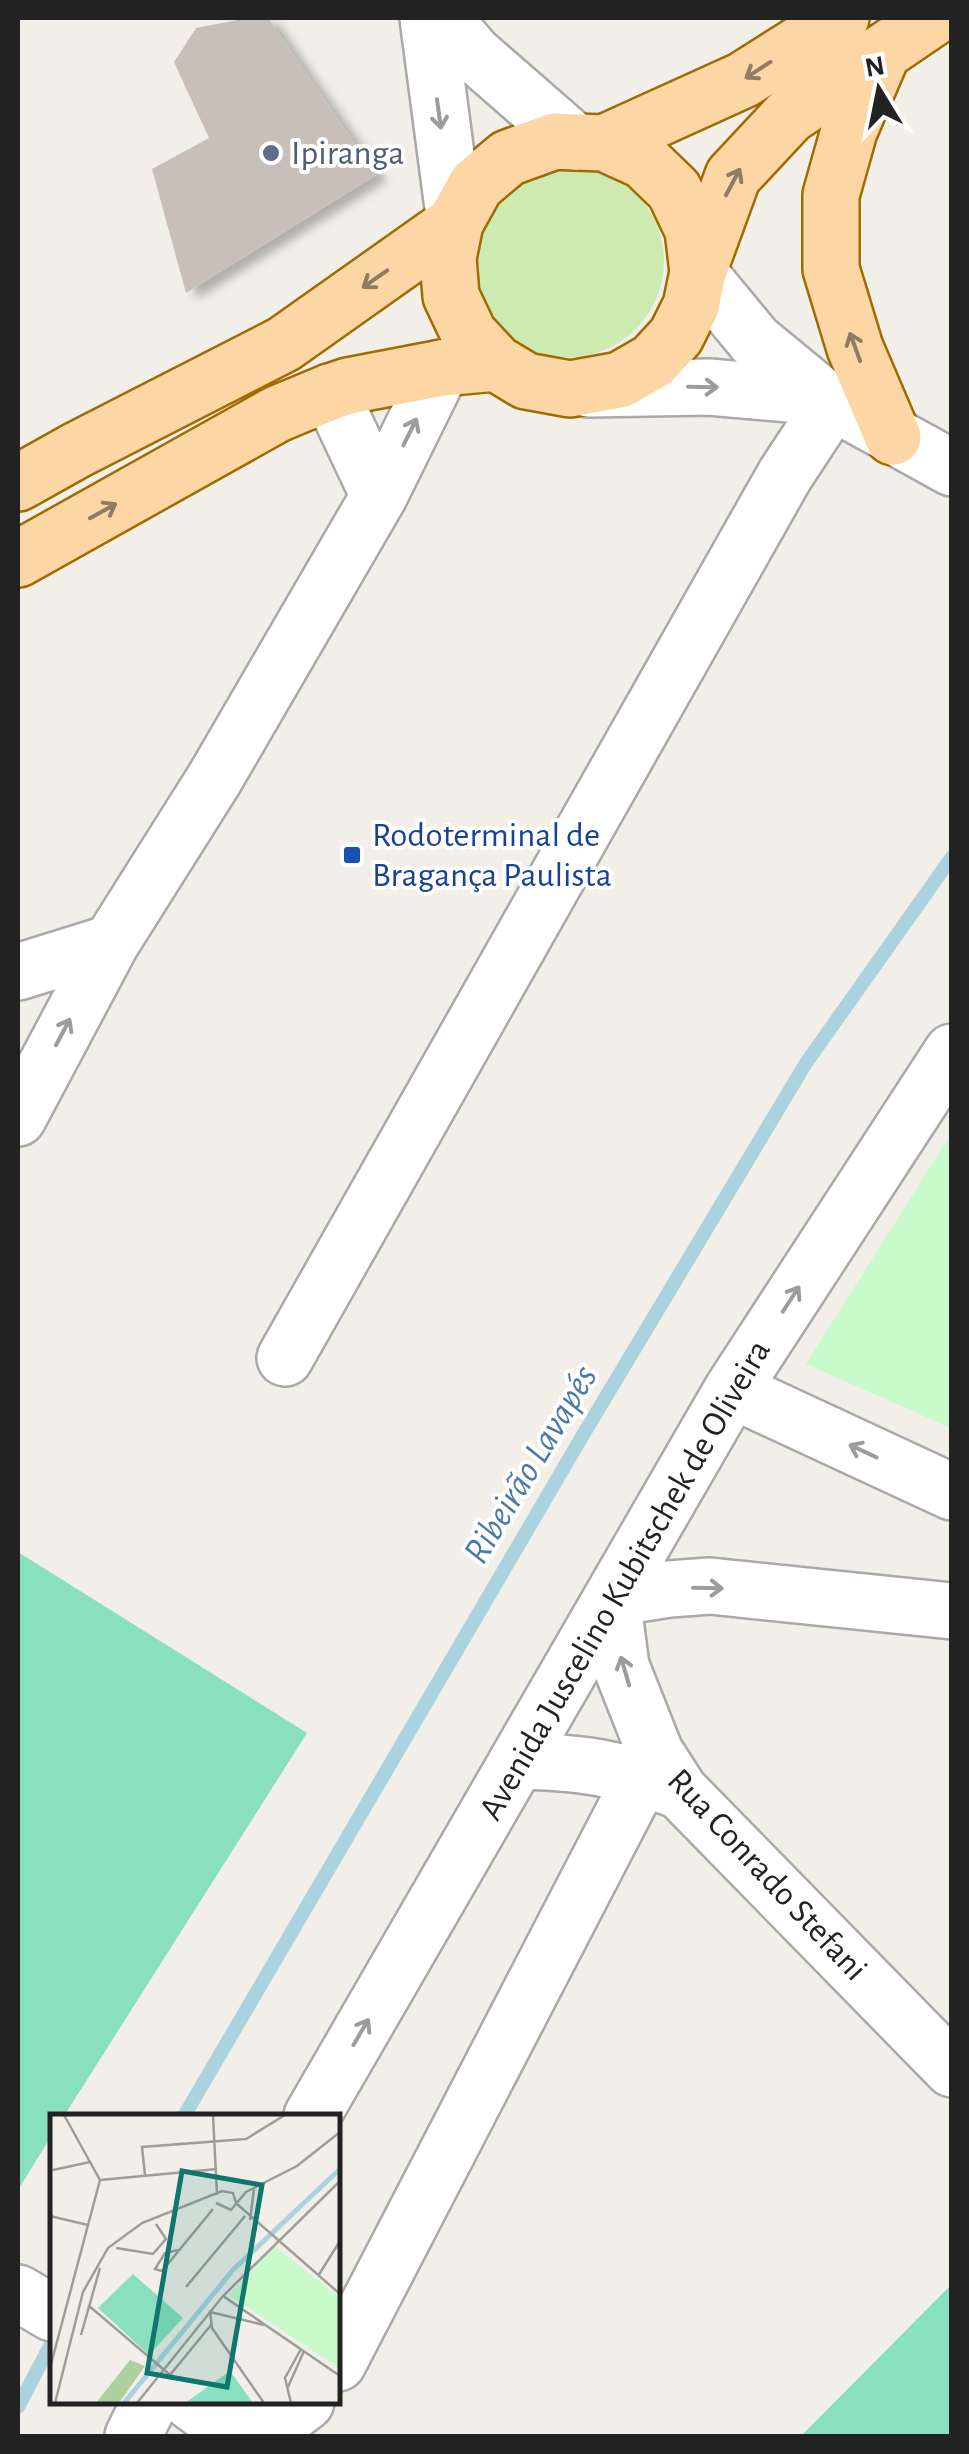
<svg xmlns="http://www.w3.org/2000/svg" width="969" height="2454" font-family="'Alegreya Sans',sans-serif">
	<style>
		.grass { fill: #cdebb0 }
		.park { fill: #c8facc }
		.pitch { fill: #88e0be }
		.lines { fill: none; stroke-linecap: round; stroke-linejoin: round }
		.stream { stroke: #aad3df; stroke-width: 14 }
		.building { fill: #c7bfb8; filter: url(#shadow) }
		.minor-casing { stroke: #a9a9a9; stroke-width: 60 }
		.major-casing { stroke: #a06b00; stroke-width: 60 }
		.minor { stroke: #fff; stroke-width: 55 }
		.major { stroke: #fcd6a4; stroke-width: 55 }
		.oneway { stroke: #8f7c63 }
		.oneway2 { stroke: #9c9c9c }
		.service-dot { fill: #5c6f8a; stroke: #fff; stroke-width: 4 }
		.transit-dot { fill: #1a4fb4; stroke: #fff; stroke-width: 4 }
		.labels { text-anchor: middle; dominant-baseline: central; stroke-width: 8; stroke-linejoin: round; paint-order: stroke }
		.service-label { font-size: 35px; fill: #4e5e75; stroke: #fff; text-anchor: start }
		.transit-label { font-size: 35px; fill: #164399; stroke: #fff; text-anchor: start }
		.street-label { font-size: 35px; fill: #222; stroke: #fff }
		.water-label { font-size: 38px; font-style: italic; fill: #4a7aab; stroke: #fff }
		.inset-river { fill: none; stroke: #aad3df; stroke-width: 5 }
		.inset-road { fill: none; stroke: #9f9d99; stroke-width: 2.5 }
		.view { fill: #0f766e; fill-opacity: 0.15; stroke: #0f766e; stroke-width: 5 }
		.inset-edge { fill: none; stroke: #222; stroke-width: 5 }
	</style>
	<defs>
		<filter id="shadow"><feDropShadow dx="11" dy="6" stdDeviation="5" flood-color="#0004"/></filter>
	</defs>
	<rect width="100%" height="100%" fill="#f2efe9"/>
	<path class="grass" d="M472 261a96 96 0 1 1 192 0a96 96 0 1 1-192 0Z"/>
	<path class="park" d="M951,1134V1428L806,1364Z"/>
	<path class="pitch" d="M18,1552L307,1733L64,2116H52V2135L18,2190Z
		M951,2285V2436H801Z"/>
	<g class="lines">
		<path class="stream" d="M184,2116L583,1435L806,1063L952,857
			M18,2407L52,2342"/>
	</g>
	<path class="building" d="M248,18H268L376,175L186,293L152,169L209,138L174,62L196,28Z"/>
	<g class="lines">
		<g class="minor-casing">
			<path id="minor" d="M428,18L455,223
				M443,18L474,54L575,142
				M698,272L755,341L823,397L952,468
				M588,389L709,387L823,397
				M330,392L379,496
				M18,972L111,943
				M18,1118L111,943L215,778L379,496L442,368
				M285,1358L785,475L833,402
				M732,1390L952,1492
				M952,1611L710,1586L669,1589L612,1598L621,1666L655,1752L680,1791L952,2069
				M518,1761C579,1762 619,1768 677,1790
				M312,2116L732,1390L952,1052
				M18,2293L52,2313
				M338,2363L655,1752
				M191,2402L222,2425L274,2426L306,2402
				M133,2436L150,2402"/>
		</g>
		<g class="major-casing">
			<path id="major" d="M882,54L849,131L831,195V269L855,348L893,437
				M604,143L743,80L841,18
				M698,272L693,230L674,190L644,161L604,143L575,142L555,141L508,158L476,185L455,223L448,258L451,296L469,334L496,363L526,381L570,389L620,380L653,361L676,336L691,306L698,272L733,176L789,116L933,18
				M18,483L77,450L284,344L455,223
				M18,559L277,414L330,392L348,386L442,368L496,363"/>
		</g>
		<use href="#minor" class="minor"/>
		<use href="#major" class="major"/>
	</g>
	<defs><path id="oneway-shaft" d="M-6 0H5M1.5-3L5.5 0L1.5 3" fill="none" stroke-width="1.6" stroke-linecap="round" stroke-linejoin="round" transform="scale(2.5)"/></defs>
	<g class="oneway">
		<use href="#oneway-shaft" transform="translate(758 70) rotate(147)"/>
		<use href="#oneway-shaft" transform="translate(733 182) rotate(-62)"/>
		<use href="#oneway-shaft" transform="translate(375 279) rotate(145)"/>
		<use href="#oneway-shaft" transform="translate(855 347) rotate(-110)"/>
		<use href="#oneway-shaft" transform="translate(103 511) rotate(-29)"/>
	</g>
	<g class="oneway2">
		<use href="#oneway-shaft" transform="translate(439 114) rotate(82)"/>
		<use href="#oneway-shaft" transform="translate(703 387) rotate(1)"/>
		<use href="#oneway-shaft" transform="translate(410 432) rotate(-64)"/>
		<use href="#oneway-shaft" transform="translate(63 1032) rotate(-62)"/>
		<use href="#oneway-shaft" transform="translate(791 1299) rotate(-57)"/>
		<use href="#oneway-shaft" transform="translate(863 1451) rotate(-155)"/>
		<use href="#oneway-shaft" transform="translate(708 1588) rotate(1)"/>
		<use href="#oneway-shaft" transform="translate(625 1671) rotate(-106)"/>
		<use href="#oneway-shaft" transform="translate(361 2032) rotate(-60)"/>
	</g>
	<circle class="service-dot" cx="271" cy="153" r="10"/>
	<rect class="transit-dot" x="342" y="845" width="20" height="20" rx="5"/>
	<g class="labels">
		<g class="service-label">
			<text x="291" y="153">Ipiranga</text>
		</g>
		<g class="transit-label">
			<text x="372" y="835">Rodoterminal de<tspan x="372" dy="40">Bragança Paulista</tspan></text>
		</g>
		<g class="street-label">
			<text transform="translate(625 1580) rotate(-60)">Avenida Juscelino Kubitschek de Oliveira</text>
			<text transform="translate(767 1875) rotate(47)">Rua Conrado Stefani</text>
		</g>
		<g class="water-label">
			<text transform="translate(531 1465) rotate(-59)">Ribeirão Lavapés</text>
		</g>
	</g>
	<g transform="translate(50 2114)">
		<rect width="290" height="290" fill="#f2efe9"/>
		<path d="M80,246L95,252L69,289H46Z" fill="#add19e"/>
		<path d="M225,132L290,184V255L179,181Z" fill="#c8facc"/>
		<path d="M83,160L133,204L99,241L48,194ZM180,257L203,289H135Z" fill="#88e0be"/>
		<path class="inset-river" d="M74,289L183,156L290,55"/>
		<path class="inset-road" d="M14,1L50,66M163,1L167,81M3,56L40,48M95,61L92,33L196,25L235,1M50,66L167,55M166,89L181,96L196,78L247,52L290,18M187,90L290,180M0,102L38,111M200,106L204,75M66,134L103,140L116,125L106,110M128,136L115,139L105,155L112,157L163,95M268,162L290,127M136,173L195,102M173,182L290,262M38,191L120,261L161,211M31,221L50,154M0,254L50,66M238,273L254,237M5,289L33,178L58,134L92,109L172,77L183,79L186,89M87,289L173,182L290,67M214,289L162,214L160,198L214,211M241,289L235,264L251,235"/>
		<path class="view" d="M132,57L212,71L177,273L97,259Z"/>
		<rect width="290" height="290" class="inset-edge"/>
	</g>
	<rect width="969" height="2454" fill="none" stroke="#222222" stroke-width="40"/>
	<g transform="translate(879 90) rotate(350)" stroke="#ffffff" stroke-width="8" paint-order="stroke">
	<path d="M0-8L18 38L0 25L-18 38Z" fill="#222222"/>
	<text y="-15" font-size="28" font-weight="bold" text-anchor="middle" fill="#222222">N</text>
	</g>
</svg>
